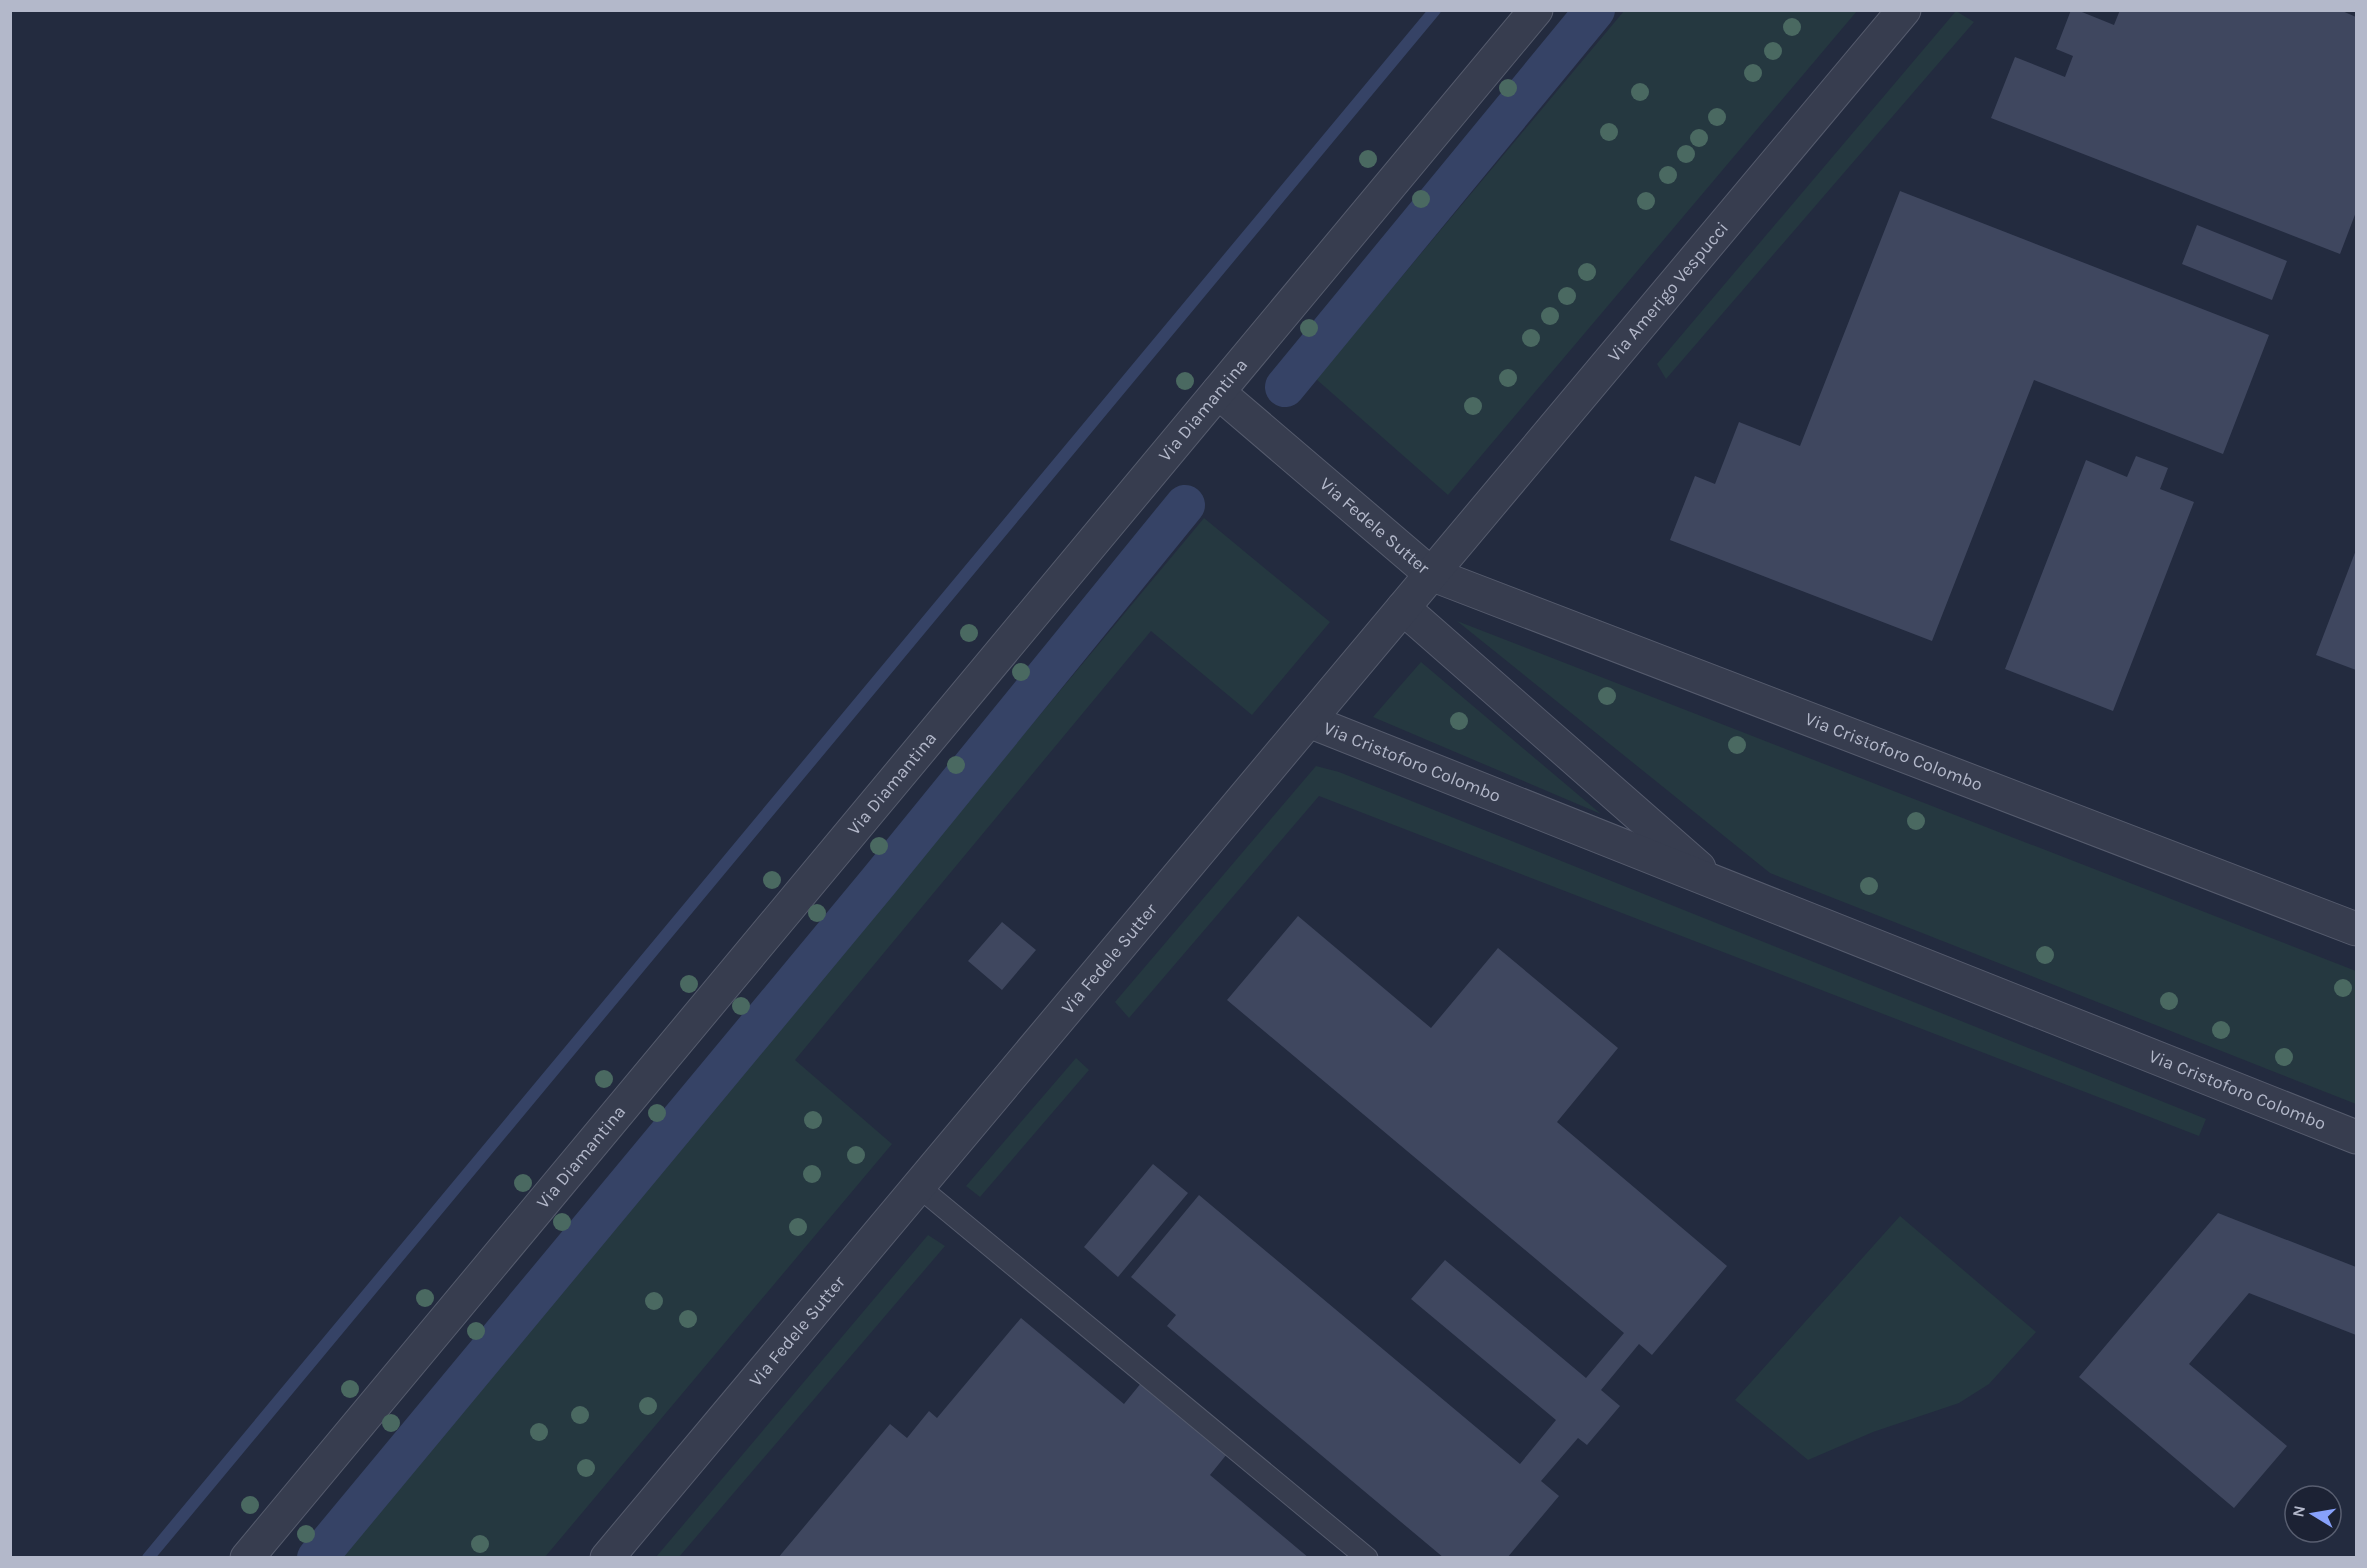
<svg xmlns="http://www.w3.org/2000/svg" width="2367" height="1568" font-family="Karla,sans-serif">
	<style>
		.green { fill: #253840 }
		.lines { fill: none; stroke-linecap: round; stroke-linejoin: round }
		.stream { stroke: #364366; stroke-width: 12 }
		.canal { stroke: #364366; stroke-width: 40 }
		.building { fill: #3f475f }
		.lane-casing { stroke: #555b6d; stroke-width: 23 }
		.street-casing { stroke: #555b6d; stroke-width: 35 }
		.lane { stroke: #373d4f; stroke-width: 21 }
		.street { stroke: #373d4f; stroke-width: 33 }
		.tree { fill: #4a6961 }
		.labels { text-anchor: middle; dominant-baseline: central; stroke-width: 4.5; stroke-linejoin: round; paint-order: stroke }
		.street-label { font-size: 18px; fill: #b3b8ca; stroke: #1c2234 }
	</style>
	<rect width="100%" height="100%" fill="#232b3f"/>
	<path class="green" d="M1624,11H1857L1448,495L1316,379Z
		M1956,11L1974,22L1666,379L1657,364Z
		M1204,518L1330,622L1252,715L1151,631L795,1060L892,1144L545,1557H338Z
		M1457,621L2356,971V1104L1770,873Z
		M1421,662L1601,814L1373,717Z
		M1316,766L1339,772L2206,1119L2199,1136L1319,796L1129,1018L1115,1002Z
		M1076,1058L1089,1070L980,1197L966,1186Z
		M1900,1216L2036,1332L1989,1384L1959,1403L1873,1432L1808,1460L1735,1400Z
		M928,1235L945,1246L679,1557H656Z"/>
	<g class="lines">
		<path class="stream" d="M148,1558L1435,10"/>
		<path class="canal" d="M1285,387L1595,10
			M317,1558L879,881L1185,505"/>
	</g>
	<path class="building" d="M2071,10H2077L2114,25L2120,10H2340L2356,17V212L2340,254L1991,118L2015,57L2065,77L2073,56L2056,49Z
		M1900,191L2269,335L2223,454L2034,380L1932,641L1670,540L1695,476L1715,484L1739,422L1800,446Z
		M2197,225L2287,261L2272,300L2182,264Z
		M2136,456L2168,468L2160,489L2194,502L2113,711L2005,669L2086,460L2127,477Z
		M2356,550V670L2316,655Z
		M1298,916L1431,1028L1498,948L1618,1048L1557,1122L1727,1266L1652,1355L1639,1344L1601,1390L1620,1406L1587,1445L1578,1438L1541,1481L1559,1496L1507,1558H1444L1167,1326L1176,1315L1131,1277L1199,1195L1520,1464L1556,1420L1411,1299L1445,1260L1586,1378L1624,1333L1227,1000Z
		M1002,922L1036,950L1002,990L968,961Z
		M1153,1164L1188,1193L1118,1277L1084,1247Z
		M2218,1213L2356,1267V1335L2249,1293L2189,1364L2287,1446L2234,1508L2079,1377Z
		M1021,1318L1124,1404L1146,1377L1231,1449L1210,1475L1309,1558H778L890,1424L907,1438L929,1411L937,1418Z"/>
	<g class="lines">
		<g class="lane-casing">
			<path id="lane" d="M918,1186L1367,1558"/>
		</g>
		<g class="street-casing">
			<g id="street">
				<path id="s1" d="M1218,392L1431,574L2356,929"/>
				<path d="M1403,608L1699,868"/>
				<path id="s2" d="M1309,721L2356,1137"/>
				<path id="s3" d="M247,1558L1536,10"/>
				<path id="s4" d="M607,1558L1904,10"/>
			</g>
		</g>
		<use href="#lane" class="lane"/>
		<use href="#street" class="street"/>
	</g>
	<g class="tree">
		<circle cx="1792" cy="27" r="9"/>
		<circle cx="1773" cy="51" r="9"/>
		<circle cx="1753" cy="73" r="9"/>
		<circle cx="1508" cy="88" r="9"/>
		<circle cx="1640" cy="92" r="9"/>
		<circle cx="1717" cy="117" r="9"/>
		<circle cx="1609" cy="132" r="9"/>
		<circle cx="1699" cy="138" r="9"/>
		<circle cx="1686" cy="154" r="9"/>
		<circle cx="1368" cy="159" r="9"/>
		<circle cx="1668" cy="175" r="9"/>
		<circle cx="1421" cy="199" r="9"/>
		<circle cx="1646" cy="201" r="9"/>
		<circle cx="1587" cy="272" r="9"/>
		<circle cx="1567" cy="296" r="9"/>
		<circle cx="1550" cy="316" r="9"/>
		<circle cx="1309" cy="328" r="9"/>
		<circle cx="1531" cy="338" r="9"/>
		<circle cx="1508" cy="378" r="9"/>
		<circle cx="1185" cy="381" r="9"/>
		<circle cx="1473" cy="406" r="9"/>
		<circle cx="969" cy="633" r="9"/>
		<circle cx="1021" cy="672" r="9"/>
		<circle cx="1607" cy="696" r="9"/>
		<circle cx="1459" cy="721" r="9"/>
		<circle cx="1737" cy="745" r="9"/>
		<circle cx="956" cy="765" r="9"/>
		<circle cx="1916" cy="821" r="9"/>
		<circle cx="879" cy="846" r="9"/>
		<circle cx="772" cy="880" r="9"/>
		<circle cx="1869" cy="886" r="9"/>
		<circle cx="817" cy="913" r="9"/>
		<circle cx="2045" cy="955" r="9"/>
		<circle cx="689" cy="984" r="9"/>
		<circle cx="2343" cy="988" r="9"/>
		<circle cx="2169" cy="1001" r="9"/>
		<circle cx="741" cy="1006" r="9"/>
		<circle cx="2221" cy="1030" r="9"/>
		<circle cx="2284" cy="1057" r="9"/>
		<circle cx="604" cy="1079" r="9"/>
		<circle cx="657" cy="1113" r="9"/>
		<circle cx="813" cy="1120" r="9"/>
		<circle cx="856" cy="1155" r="9"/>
		<circle cx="812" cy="1174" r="9"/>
		<circle cx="523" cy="1183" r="9"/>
		<circle cx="562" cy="1222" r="9"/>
		<circle cx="798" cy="1227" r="9"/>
		<circle cx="425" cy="1298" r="9"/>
		<circle cx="654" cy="1301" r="9"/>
		<circle cx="688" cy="1319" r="9"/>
		<circle cx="476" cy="1331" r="9"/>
		<circle cx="350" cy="1389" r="9"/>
		<circle cx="648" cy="1406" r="9"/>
		<circle cx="580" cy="1415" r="9"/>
		<circle cx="391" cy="1423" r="9"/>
		<circle cx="539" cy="1432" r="9"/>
		<circle cx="586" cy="1468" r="9"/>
		<circle cx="250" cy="1505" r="9"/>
		<circle cx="306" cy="1534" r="9"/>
		<circle cx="480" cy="1544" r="9"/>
	</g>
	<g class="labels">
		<g class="street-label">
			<text stroke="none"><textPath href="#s4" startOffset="1652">Via Amerigo Vespucci</textPath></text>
			<text stroke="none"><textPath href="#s3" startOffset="1494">Via Diamantina</textPath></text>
			<text stroke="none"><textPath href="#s1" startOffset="206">Via Fedele Sutter</textPath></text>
			<text stroke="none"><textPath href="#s1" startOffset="776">Via Cristoforo Colombo</textPath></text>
			<text stroke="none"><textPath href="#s2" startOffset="111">Via Cristoforo Colombo</textPath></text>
			<text stroke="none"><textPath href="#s3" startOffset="1008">Via Diamantina</textPath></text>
			<text stroke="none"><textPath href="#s4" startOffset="782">Via Fedele Sutter</textPath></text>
			<text stroke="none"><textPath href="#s2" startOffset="999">Via Cristoforo Colombo</textPath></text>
			<text stroke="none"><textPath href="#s3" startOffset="522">Via Diamantina</textPath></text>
			<text stroke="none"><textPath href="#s4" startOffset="296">Via Fedele Sutter</textPath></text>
		</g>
	</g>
	<rect width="2367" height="1568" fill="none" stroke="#b3b8ca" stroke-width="24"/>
	<g transform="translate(2313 1514) rotate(281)"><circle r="28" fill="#1c2234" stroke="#585e70" stroke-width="1.5"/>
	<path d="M0-4.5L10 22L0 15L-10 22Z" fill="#87a1fb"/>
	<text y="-9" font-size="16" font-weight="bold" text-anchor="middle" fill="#b3b8ca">N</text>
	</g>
</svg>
